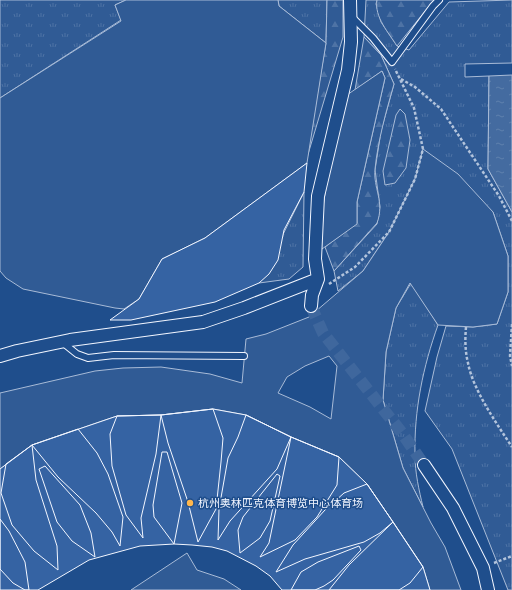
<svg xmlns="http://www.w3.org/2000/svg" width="512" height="590" font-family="Raleway,'Noto Sans SC',sans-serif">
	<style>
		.grass { fill: url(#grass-tufts); stroke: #a8bbd7 }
		.forest { fill: url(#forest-firs); stroke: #a8bbd7 }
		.built { fill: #305b95; stroke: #a8bbd7; fill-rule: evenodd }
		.water { fill: url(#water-ripples); stroke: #a8bbd7 }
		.building { fill: #3563a3; stroke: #f2f6ff }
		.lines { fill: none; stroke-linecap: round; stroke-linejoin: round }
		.minor-tunnel { stroke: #3f679d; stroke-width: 12; stroke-dasharray: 12 6; stroke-linecap: butt }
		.service-casing { stroke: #f2f6ff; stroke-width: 8 }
		.minor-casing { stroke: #f2f6ff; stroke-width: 14 }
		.path { stroke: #b3c4dc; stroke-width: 2.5; stroke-dasharray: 3 2; stroke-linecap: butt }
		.service { stroke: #1f4e8c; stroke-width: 6 }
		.minor { stroke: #1f4e8c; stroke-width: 12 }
		.poi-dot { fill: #ffb74d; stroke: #1f4e8c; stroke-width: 1.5 }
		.labels { text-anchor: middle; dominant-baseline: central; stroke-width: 3; stroke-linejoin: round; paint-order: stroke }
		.poi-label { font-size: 11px; fill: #f2f6ff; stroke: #1f4e8c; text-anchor: start }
	</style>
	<defs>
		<pattern id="grass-tufts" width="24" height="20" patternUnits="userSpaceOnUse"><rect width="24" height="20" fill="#305b95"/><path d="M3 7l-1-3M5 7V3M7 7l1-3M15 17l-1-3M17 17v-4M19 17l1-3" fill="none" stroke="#4e73a5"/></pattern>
		<pattern id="forest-firs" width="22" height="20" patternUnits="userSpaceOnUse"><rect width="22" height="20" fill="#305b95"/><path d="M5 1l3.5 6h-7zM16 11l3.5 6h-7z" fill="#4e73a5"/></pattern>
		<pattern id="water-ripples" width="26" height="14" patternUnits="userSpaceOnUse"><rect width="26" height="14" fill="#446ba0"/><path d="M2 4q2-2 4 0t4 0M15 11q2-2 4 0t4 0" fill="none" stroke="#5f81ae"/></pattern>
	</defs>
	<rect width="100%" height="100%" fill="#1f4e8c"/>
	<path class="grass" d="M0,0H126L115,5L121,20L0,98Z
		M278,0H327L326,43L279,6Z
		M366,0H377L376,4L381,22L397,46L409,50L449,2L512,0V63L465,64V77L489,76L488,169L512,212V590H508L452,449L425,411L437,357L446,326L473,327L497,324L508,292V256L493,212L423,149L415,179L389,232L363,271L338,291L334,271L377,224L380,207L375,170L381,131L394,84L381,55L364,37Z
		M304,192L303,267L289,279L259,283Z
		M411,283L438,325C423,367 414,410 415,455C415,473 419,490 423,507L403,468L383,400L386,352L396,308Z"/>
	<path class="forest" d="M327,0H343V37L306,161L326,43Z
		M377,0H434L397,46C389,33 374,17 377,0Z
		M364,37L381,55L394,84C386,112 378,140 375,169C373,188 385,202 377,223L334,271L325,247L357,223V202L385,78L382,71L355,90Z
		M400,109L405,114L410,140L406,168L395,183L385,185L383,171L396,115Z"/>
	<path class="built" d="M126,0H278L279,6L326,43L307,163L205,238L162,259L139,299L124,309L115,308L23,289L6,278L0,271V98L121,21L115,5Z
		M382,71L385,78L357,202V224L315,254L341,99Z
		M423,149L458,174L493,212L508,256V292L497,324L473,327L438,325L410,283L396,308L386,352L383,400L403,468L431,523L445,547L461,590H430L423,567L393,522L367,484L339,457L291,437L246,415L213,409L161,415L117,416L32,445L0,469V393L95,371L123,368L161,367L210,374L242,383L246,339L266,334L309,317L363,271L389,232L415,179ZM329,356L337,366L331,419L310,407L278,393L287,377L305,366Z
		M187,553L197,570L224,579L241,590H131Z"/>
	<path class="water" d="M512,75V212L488,169L489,76Z"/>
	<path class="building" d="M307,163L304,192L284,230L278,260L269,274L259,283L215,302L131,320H110L139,299L162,259L205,238Z
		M213,409L246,415L291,437L339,457L367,484L393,522L423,567L430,590H282L270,576L256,566L227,551L212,547L192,545L174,544L140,546L89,560L38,590H0V469L32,445L117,416L161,415Z
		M213,409L223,438L221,462L216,509L198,542L188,502L168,443L161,415Z
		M161,415L156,454L141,518L143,538L126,515L112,466L110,434L117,416Z
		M246,415L291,437L277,469L230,521L218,540L219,509L228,458L238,437Z
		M78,429L97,453L108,474L123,517L120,546L112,532L96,513L58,477L32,445Z
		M291,437L339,457L337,485L317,517L295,540L260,557L269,543Z
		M32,445L36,480L57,546L58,570L34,551L12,525L1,493L6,464Z
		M162,452H167L182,503L174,544L154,517L153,505Z
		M45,466L80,505L91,533L95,557L72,541L57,522L39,469Z
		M277,474L280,476L270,521L260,538L240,553L238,530L243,517Z
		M367,484L393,522L380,533L364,542L305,559L276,572L293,545L325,510L344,493Z
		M0,519L9,531L25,562L29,590H25L13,583L0,569Z
		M393,522L423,567L410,583L399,590H329L349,565Z
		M359,546L361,550L333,580L324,586L315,590H291L301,572L318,562Z"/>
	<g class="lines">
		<path class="minor-tunnel" d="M311,306L323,333L402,433L424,465"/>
		<g class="service-casing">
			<path id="service" d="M351,16L373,38L392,62L433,6L439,0
				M62,342L77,354L88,358L114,355L244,356"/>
		</g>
		<g class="minor-casing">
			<path id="minor" d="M311,306L312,295L318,279L315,259L318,196L348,70L351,42L350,0
				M0,356L17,351L70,340L203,322L244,308L318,279
				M424,465L453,508L483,568L488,590"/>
		</g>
		<path class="path" d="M401,79L415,87L441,109L499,196L512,221
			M329,284L355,267L389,232L415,179L423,149L414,108L395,69
			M512,324L510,356L512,366
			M466,327C465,339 465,351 468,363C473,390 497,424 512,447
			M494,563L512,556"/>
		<use href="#service" class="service"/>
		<use href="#minor" class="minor"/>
	</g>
	<circle class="poi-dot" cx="190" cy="503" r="4"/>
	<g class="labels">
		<g class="poi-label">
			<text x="198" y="503">杭州奥林匹克体育博览中心体育场</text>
		</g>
	</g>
</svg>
